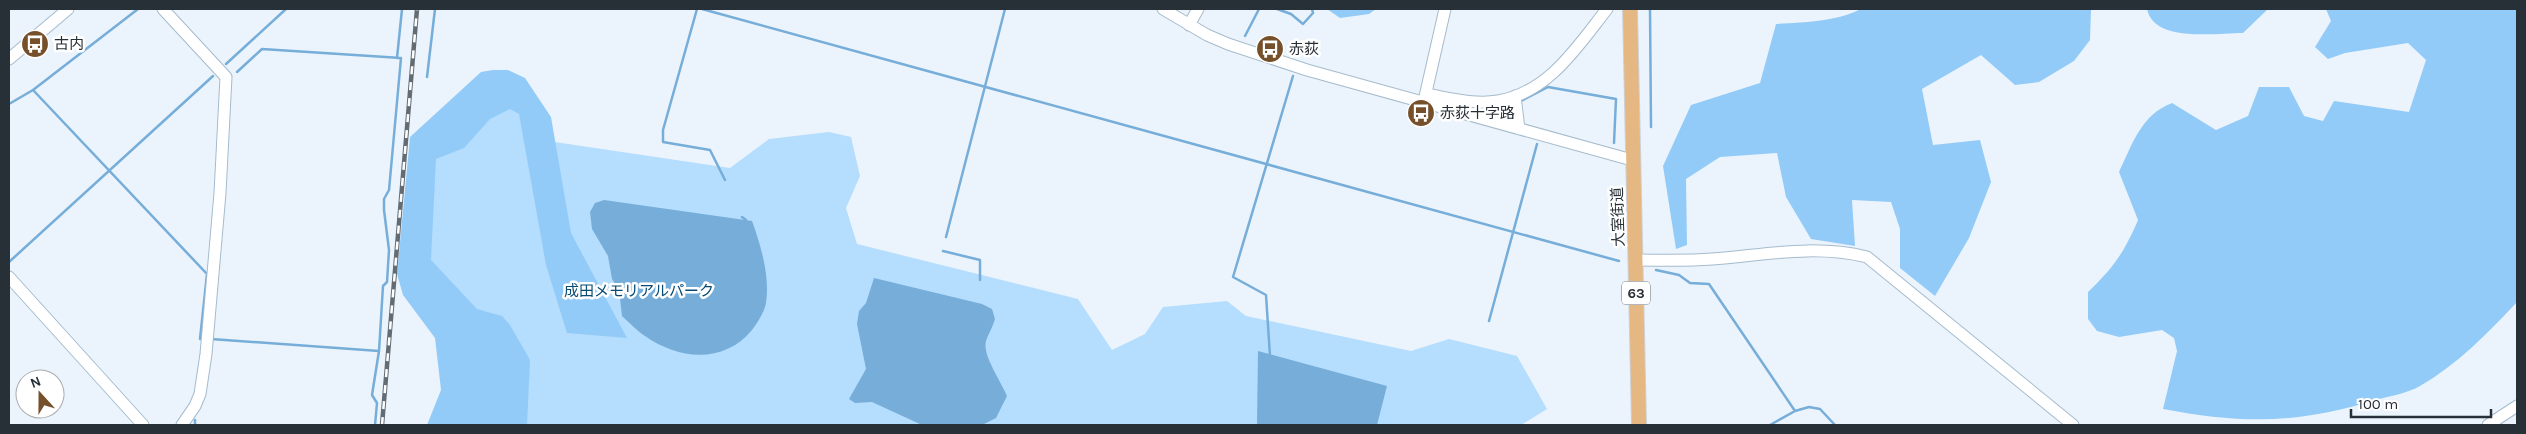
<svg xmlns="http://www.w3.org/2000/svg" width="2526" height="434" font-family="Karla,'Noto Sans JP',sans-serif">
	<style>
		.green { fill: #b5ddfe }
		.forest { fill: #93cbf8 }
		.water { fill: #76add9 }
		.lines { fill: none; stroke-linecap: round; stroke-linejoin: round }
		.stream { stroke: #76add9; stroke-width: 2.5 }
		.minor-casing { stroke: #a5bbcd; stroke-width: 13 }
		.major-casing { stroke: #cfd1d3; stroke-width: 16 }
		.minor { stroke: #fff; stroke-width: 11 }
		.major { stroke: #e5b783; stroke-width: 14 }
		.rail-casing { stroke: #636c73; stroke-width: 4.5 }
		.rail { stroke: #fff; stroke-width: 2.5; stroke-dasharray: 8; stroke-linecap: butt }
		.labels { text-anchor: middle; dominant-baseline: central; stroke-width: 5; stroke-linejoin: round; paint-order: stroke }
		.shield { fill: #fff; stroke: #686e73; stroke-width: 1 }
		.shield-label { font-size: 14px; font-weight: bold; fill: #273037 }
		.poi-label { font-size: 15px; fill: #273037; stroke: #fff; text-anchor: start }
		.street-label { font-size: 15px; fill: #273037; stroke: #fff }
		.park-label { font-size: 15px; fill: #084c75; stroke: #fff }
	</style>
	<rect width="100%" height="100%" fill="#ebf4fc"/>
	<path class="green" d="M518,93L548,141L730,168L769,139L829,132L851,137L860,176L846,208L857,244L1078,299L1112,350L1145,334L1163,307L1227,301L1246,316L1411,351L1449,339L1517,356L1547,409L1521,425H520L458,312L416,263L433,156Z"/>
	<path class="forest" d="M1327,9H1376L1369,14L1340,18Z
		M1861,9H2091L2090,40L2074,61L2039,82L2015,85L1981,55L1922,89L1933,145L1980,140L1991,182L1969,238L1935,296L1900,268V229L1891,202L1852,200L1855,246L1811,239L1786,197L1777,153L1720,157L1686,179L1687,245L1676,249L1663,166L1691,105L1760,83L1776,24C1804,22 1835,22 1861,9Z
		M2147,9H2268L2243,33C2215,33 2154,43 2147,9Z
		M2326,9H2517V302C2487,334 2458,364 2420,386C2408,393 2390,396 2376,400C2297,424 2243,424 2163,409L2177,351L2174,338L2162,330L2119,337L2097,331L2088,319V292C2113,268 2124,253 2138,220L2119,172C2133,143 2141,115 2172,103L2216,130L2248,116L2259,87H2289L2304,116L2323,121L2334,101L2409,112L2426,60L2408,43L2345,53L2328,59L2315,47L2331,21Z
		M493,70H508L525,78L551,117L571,233L627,338L567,333L546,265L519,114L510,109L490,119L464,148L436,159L431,260L477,309L502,316L510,325L530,360L527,425H427L441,390L435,338L403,295L397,274L410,137L481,72Z"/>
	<path class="water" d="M604,200L752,221C761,246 770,276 766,303C764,313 758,322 752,330C724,364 679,360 645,336C637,331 630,323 622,316L619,290L612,279L608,256L592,229L590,212L595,203Z
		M874,278L982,304L992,309L995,319C993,327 988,334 986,341C982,355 1001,381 1007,396L996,418L982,425H922L872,402L855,403L849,399L866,369L857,324L859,311L866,303Z
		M1258,351L1387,386L1377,425H1257Z"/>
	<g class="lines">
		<path class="stream" d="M697,9L663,130V142L710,150L725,180
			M702,9L1619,261
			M1277,9L1291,14L1303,24L1313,13L1312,9
			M1650,9L1651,127
			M1245,36L1259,9
			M397,58L402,9
			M226,64L286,9
			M237,72L262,49L401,58L389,190L384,199V210L389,250L387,282L383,286L379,351L372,395L377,403L375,425
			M427,77L435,9
			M33,90L207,274L200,339H203
			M1521,101L1548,87L1616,99L1614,143
			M9,104L33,90L138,9
			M742,217L746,220
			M946,237L1005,9
			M943,251L980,260V280
			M9,262L213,76
			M1656,270L1679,275L1690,283L1709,284L1795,411L1809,407L1820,409L1835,425
			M1489,321L1537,144
			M211,339L379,351
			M1270,356L1266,295L1233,277L1293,76
			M195,425V420
			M1770,425L1795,411"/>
		<g class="minor-casing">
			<path id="minor" d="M163,9L226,77L220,193L206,354L200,394L195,406L182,425
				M1163,9L1207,35L1228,44L1307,70L1632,160
				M1189,25L1198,9
				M9,59L68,9
				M1426,94C1449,98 1474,105 1498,101C1549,92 1577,47 1607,9
				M1515,96L1519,129
				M1424,101L1445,9
				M1635,260C1661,260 1687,261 1712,259C1765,255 1814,244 1867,257L2073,425
				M9,277L143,425
				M2488,425L2517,406"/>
		</g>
		<g class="major-casing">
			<path id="major" d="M1630,9L1639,425"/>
		</g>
		<use href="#minor" class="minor"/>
		<use href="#major" class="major"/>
		<g class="rail-casing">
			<path id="rail" d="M382,425L417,9"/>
		</g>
		<use href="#rail" class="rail"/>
	</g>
	<defs>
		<g id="bus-disc" transform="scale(1.4375)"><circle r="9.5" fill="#75502b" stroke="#fff"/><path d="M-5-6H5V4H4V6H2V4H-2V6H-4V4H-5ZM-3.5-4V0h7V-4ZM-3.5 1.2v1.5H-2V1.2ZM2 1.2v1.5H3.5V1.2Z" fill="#fff"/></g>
	</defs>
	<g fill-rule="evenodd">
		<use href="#bus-disc" x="35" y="44"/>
		<use href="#bus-disc" x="1270" y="49"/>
		<use href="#bus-disc" x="1421" y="113"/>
	</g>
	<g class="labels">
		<rect class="shield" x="1622" y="281.5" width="28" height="23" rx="4"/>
		<g class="shield-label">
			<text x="1636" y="293">63</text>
		</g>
		<g class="poi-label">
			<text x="54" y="44">古内</text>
			<text x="1289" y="49">赤荻</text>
			<text x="1440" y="113">赤荻十字路</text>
		</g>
		<g class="street-label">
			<text transform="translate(1618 217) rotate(-92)">大室街道</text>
		</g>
		<g class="park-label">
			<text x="639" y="291">成田メモリアルパーク</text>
		</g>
	</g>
	<rect width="2526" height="434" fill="none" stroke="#273037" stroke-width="20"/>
	<g transform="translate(40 394) rotate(339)"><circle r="24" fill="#ffffff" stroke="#a9acaf"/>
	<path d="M0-4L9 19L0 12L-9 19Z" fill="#75502b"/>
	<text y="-8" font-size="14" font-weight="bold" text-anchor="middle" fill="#273037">N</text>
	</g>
	<path d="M2351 409v8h140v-8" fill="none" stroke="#273037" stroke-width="2.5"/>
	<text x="2358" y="409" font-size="15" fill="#273037" stroke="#ffffff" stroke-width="4" paint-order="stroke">100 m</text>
</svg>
